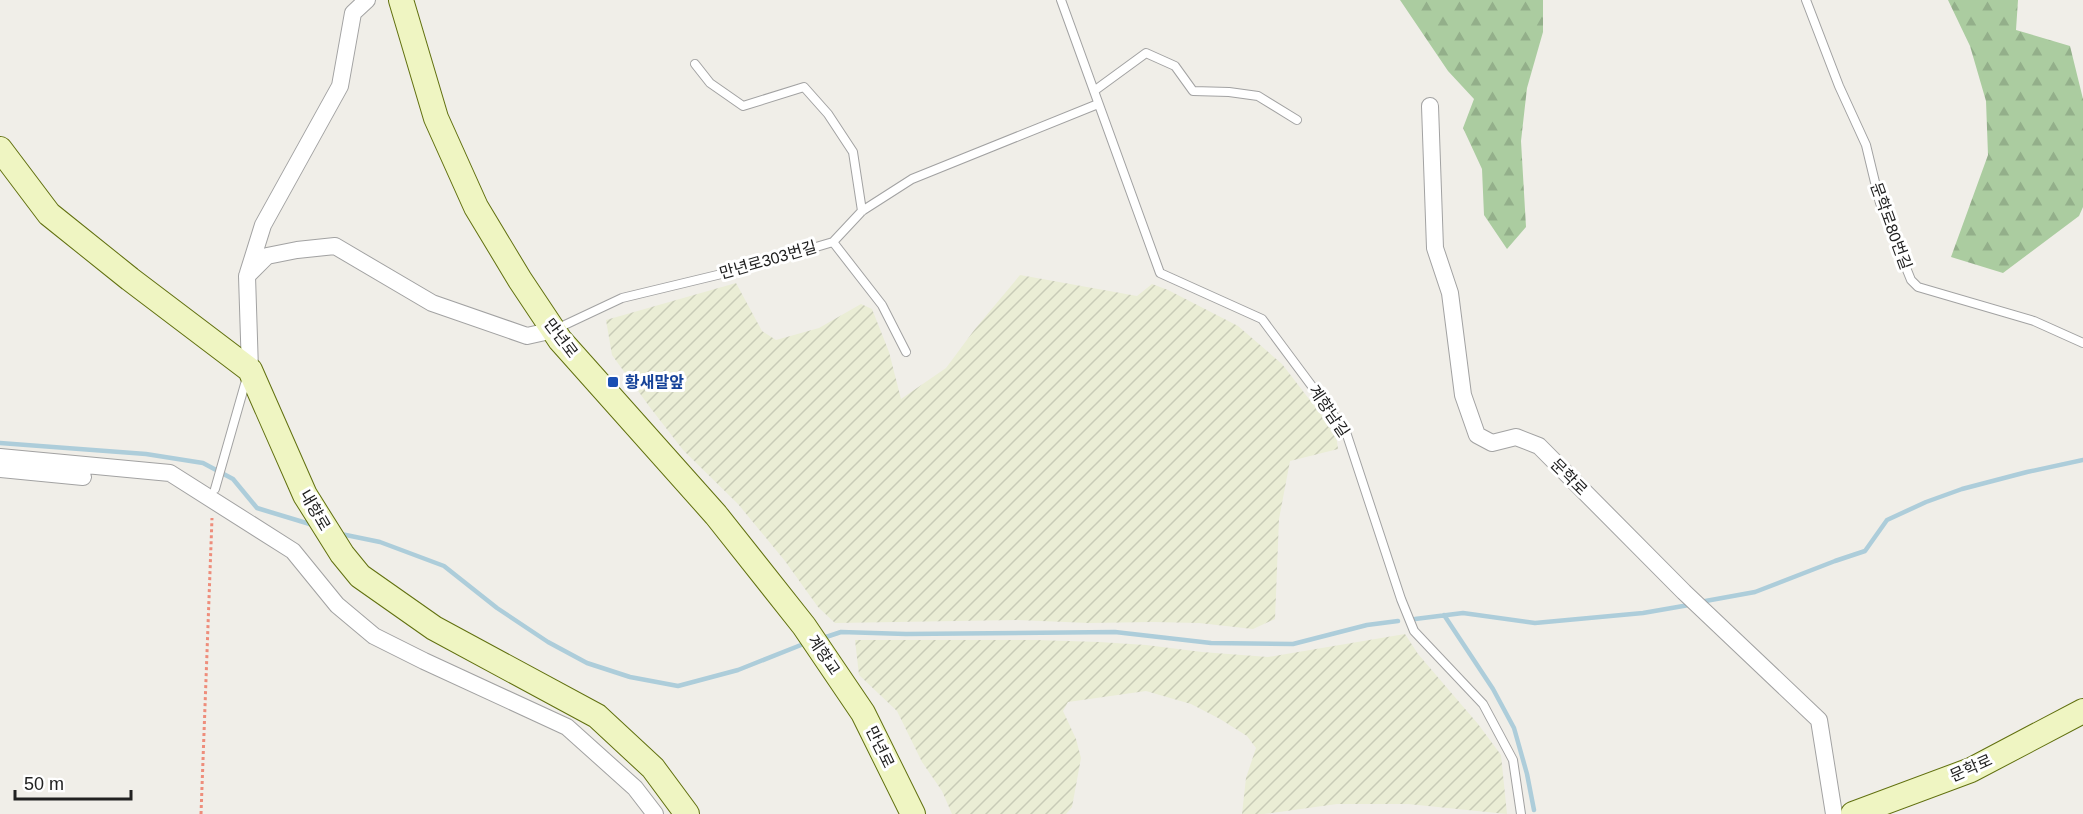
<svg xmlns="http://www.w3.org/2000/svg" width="2083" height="814" font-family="Arial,'Noto Sans KR',sans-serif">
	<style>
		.farmland { fill: url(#farmland-furrows) }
		.forest { fill: url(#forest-firs) }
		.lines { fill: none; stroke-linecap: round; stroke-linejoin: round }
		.stream { stroke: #adcdda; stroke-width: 4.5 }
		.lane-casing { stroke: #a2a2a2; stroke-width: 10 }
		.street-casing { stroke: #a2a2a2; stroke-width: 18 }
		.secondary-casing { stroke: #61700f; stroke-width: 26 }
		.path { stroke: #ee8d7b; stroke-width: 3; stroke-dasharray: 3 3; stroke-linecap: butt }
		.lane { stroke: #fff; stroke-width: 8 }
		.street { stroke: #fff; stroke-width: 16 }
		.secondary { stroke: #eff5c2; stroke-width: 24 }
		.transit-dot { fill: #1a4fb4; stroke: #fff; stroke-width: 2 }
		.labels { text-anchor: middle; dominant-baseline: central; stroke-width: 6; stroke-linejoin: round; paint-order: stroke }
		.street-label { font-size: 16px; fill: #212121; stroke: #fff }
		.transit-label { font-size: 16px; font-weight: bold; fill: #164399; stroke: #fff; text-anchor: start }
	</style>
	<defs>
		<pattern id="farmland-furrows" width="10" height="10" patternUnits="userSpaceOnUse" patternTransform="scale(1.5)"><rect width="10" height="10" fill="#eaedd5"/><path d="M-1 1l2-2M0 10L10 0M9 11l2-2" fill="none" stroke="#c8cbb7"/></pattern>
		<pattern id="forest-firs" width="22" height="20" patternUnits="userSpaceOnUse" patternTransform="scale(1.5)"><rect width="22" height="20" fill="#abcca0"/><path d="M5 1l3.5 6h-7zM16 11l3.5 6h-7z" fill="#93af8a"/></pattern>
	</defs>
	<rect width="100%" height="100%" fill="#f0eee8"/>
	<path class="farmland" d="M1020,275L1137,296L1152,284L1168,290L1238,326L1282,364L1336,434L1338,449L1290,461L1279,519L1275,619L1253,629L1199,623L1153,622L1089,623L1017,620L835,623L818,607L785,561L738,504L683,450L649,406L612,355L606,320L736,283L762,331L776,340L819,328L861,304L872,309L889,352L901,399L946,368L975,329Z
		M1405,634L1418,654L1478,724L1501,755L1507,814L1408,804H1337L1264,814H1242L1246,778L1256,748L1247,736L1220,719L1191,704L1146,691L1068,702L1063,711L1076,739L1081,758L1072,807L1066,814H952L942,791L922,762L897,711L859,675L855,640H1036L1099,642L1146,645L1202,652L1268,657Z"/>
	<path class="forest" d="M1400,0H1543V32L1527,88L1521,141L1526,227L1507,249L1484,215L1482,169L1463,128L1474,99L1448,71Z
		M1948,0H2018L2016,30L2070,46L2083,99V207L2079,216L2003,273L1951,257L1988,155L1986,101L1970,46Z"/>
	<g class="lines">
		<path class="stream" d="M0,443L146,454L203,463L233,479L257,508L313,525
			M341,534L380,542L444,566L497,608L548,642L587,663L630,677L678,686L738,670L806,643
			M1700,602L1755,592L1835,561L1865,551L1887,520L1926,502L1962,489L2027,472L2083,460
			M1444,615L1493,689L1514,728L1527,774L1534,810
			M1415,619L1463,613L1535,623L1643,613L1689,605
			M823,638L841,632L906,634L1115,632L1211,643L1293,644L1367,625L1398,621"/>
		<g class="lane-casing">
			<path id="lane" d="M1061,0L1160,273L1262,319L1346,432L1401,599L1414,631L1483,704L1513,760L1521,814
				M1806,0L1839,86L1866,145L1880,203L1911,280L1918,287L2034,321L2083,343
				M695,64L710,83L743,106L804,87L828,114L853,152L862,211
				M1094,91L1146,53L1175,66L1193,91L1229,92L1258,96L1297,120
				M833,242L882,305L906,352
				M554,330L622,298L738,270L833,242L862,211L912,179L1098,104
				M215,489L247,377"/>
		</g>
		<g class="street-casing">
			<path id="street" d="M1430,106L1435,248L1450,293L1463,395L1477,435L1492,443L1516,437L1539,446L1684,592L1819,720L1834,814
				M248,273L263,225L340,86L353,13L367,0
				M250,370L247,276L267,256L297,250L335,246L432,303L527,336L554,330
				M0,457L170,473L293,551L337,605L374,636L424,661L567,727L635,788L655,814
				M0,469L83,477"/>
		</g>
		<g class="secondary-casing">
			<path id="secondary" d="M401,0L436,118L476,207L520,280L560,340L716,515L804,626L863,713L913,814
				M0,149L49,214L130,279L250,370L305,495L342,554L360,576L434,628L597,716L653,768L687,814
				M1853,814L1971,770L2083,711"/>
		</g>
		<path class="path" d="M201,814L212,518"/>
		<use href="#lane" class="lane"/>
		<use href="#street" class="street"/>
		<use href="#secondary" class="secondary"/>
	</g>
	<rect class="transit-dot" x="607" y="376" width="12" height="12" rx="3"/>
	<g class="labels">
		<g class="street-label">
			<text transform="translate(1891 226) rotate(70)">문학로80번길</text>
			<text transform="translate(768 260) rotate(-16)">만년로303번길</text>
			<text transform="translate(561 338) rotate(53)">만년로</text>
			<text transform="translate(1329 411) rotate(56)">계향남길</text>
			<text transform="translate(1569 477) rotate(45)">문학로</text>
			<text transform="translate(315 510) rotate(60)">내향로</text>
			<text transform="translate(824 655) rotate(56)">계향교</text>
			<text transform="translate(880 747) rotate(64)">만년로</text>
			<text transform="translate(1971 768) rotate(-24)">문학로</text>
		</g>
		<g class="transit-label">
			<text x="625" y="382">황새말앞</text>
		</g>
	</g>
	<path d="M15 790v9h116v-9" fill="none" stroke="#212121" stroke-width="3"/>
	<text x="24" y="790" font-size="18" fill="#212121" stroke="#ffffff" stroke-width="4.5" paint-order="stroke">50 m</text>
</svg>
